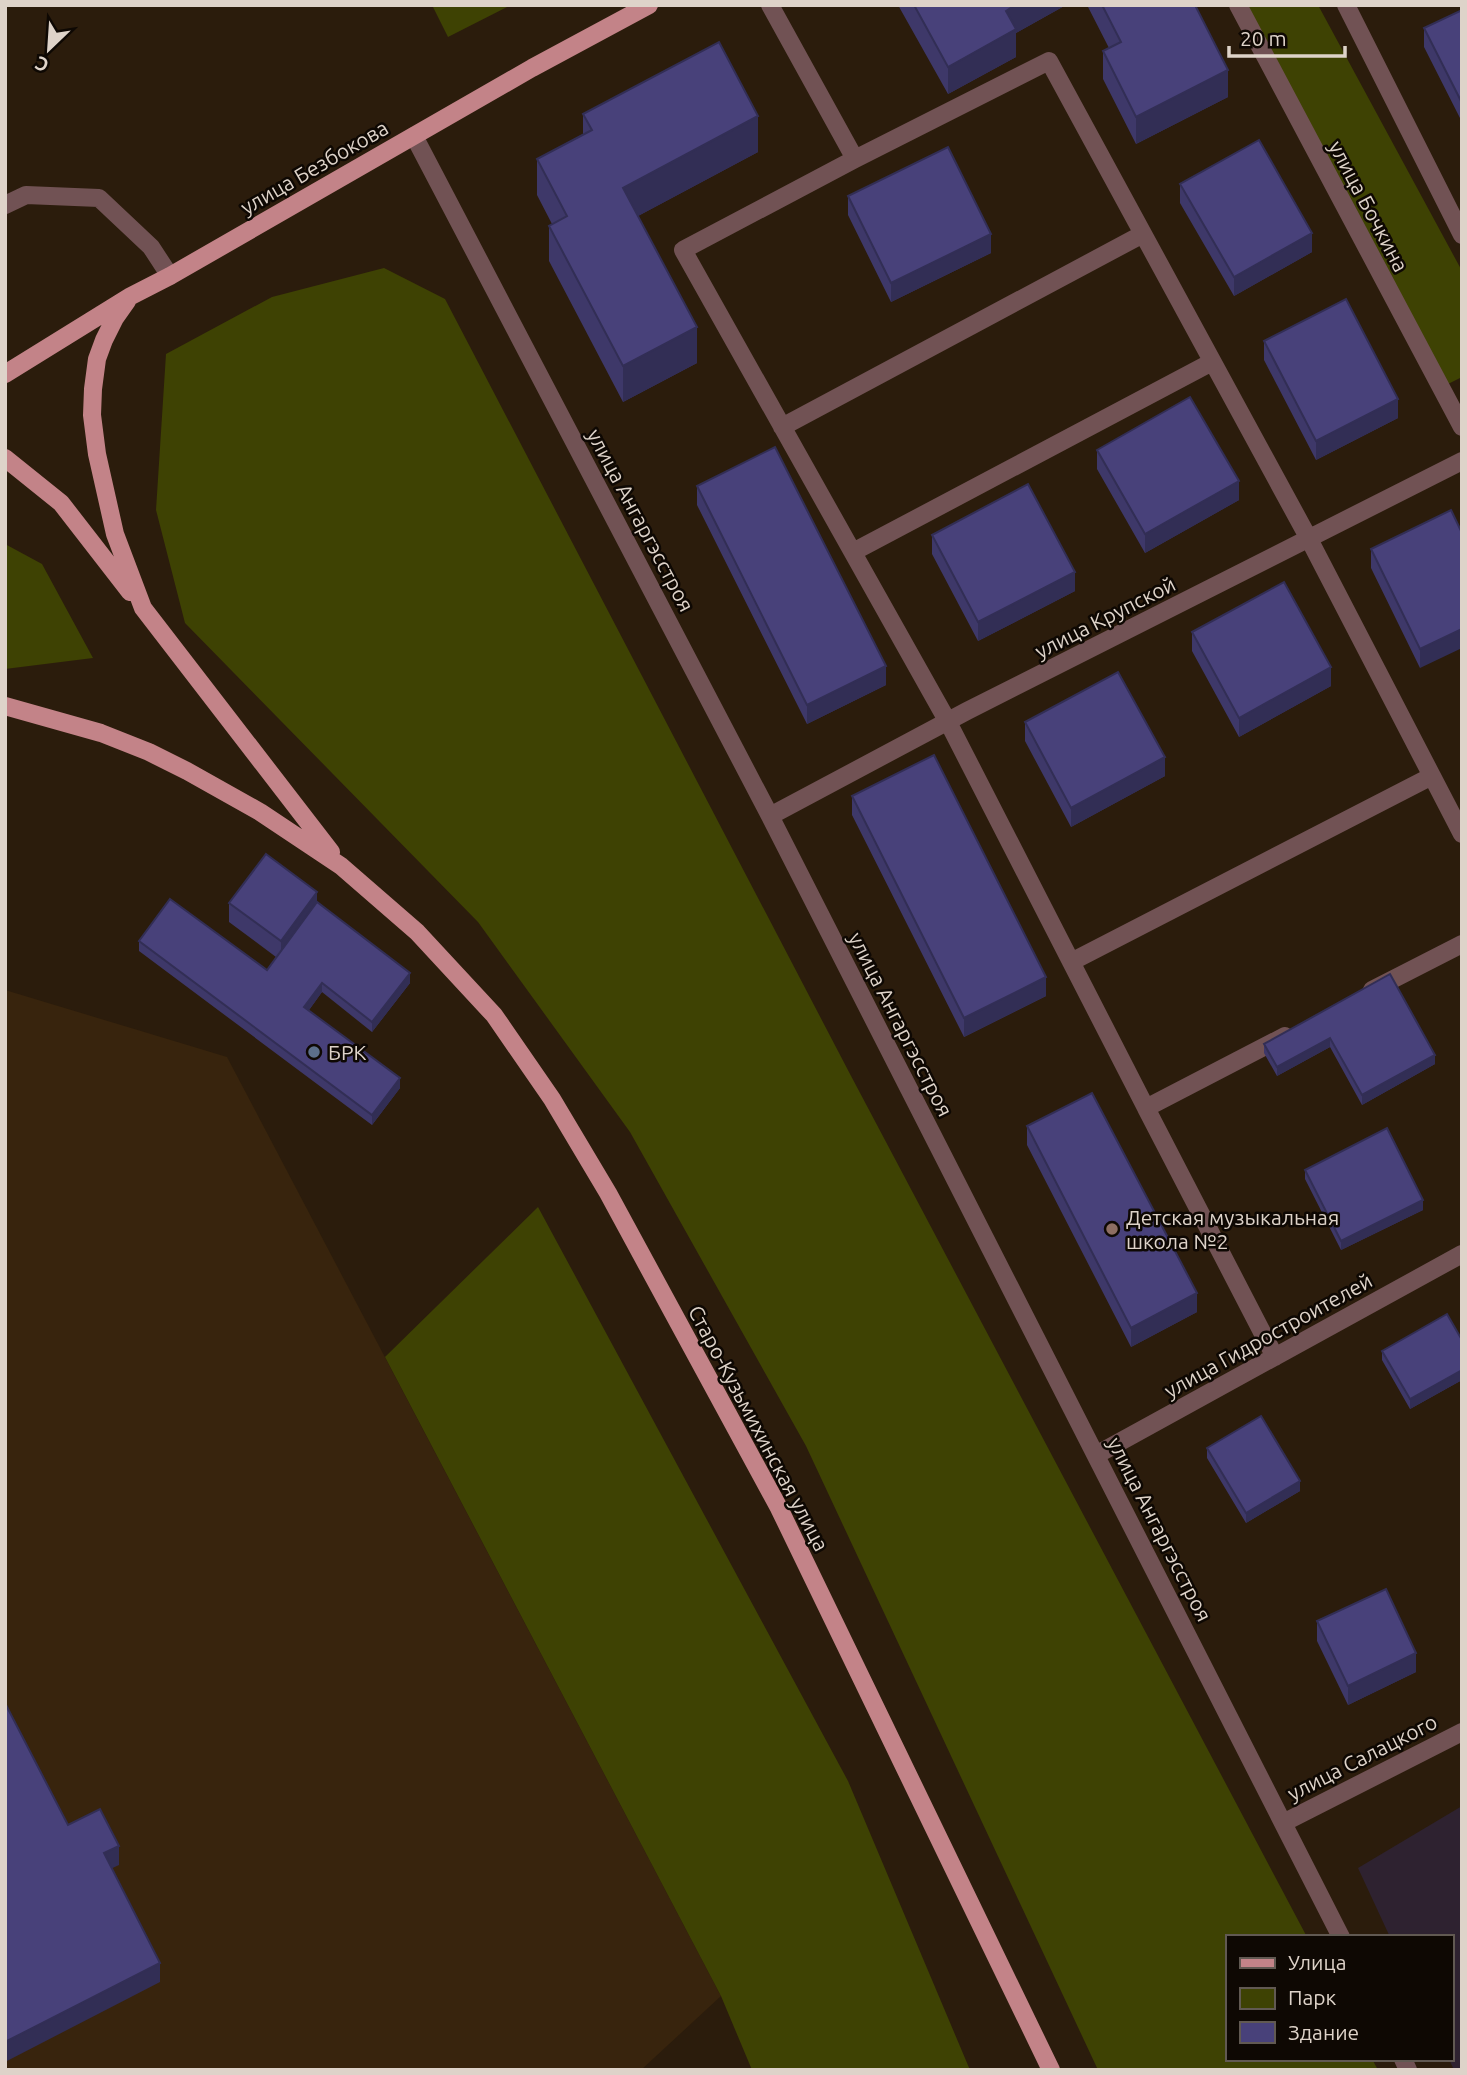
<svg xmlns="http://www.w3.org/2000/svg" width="1467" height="2075" font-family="Ubuntu,sans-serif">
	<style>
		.built { fill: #38240d }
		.education { fill: #2e2230 }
		.green { fill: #3e4203 }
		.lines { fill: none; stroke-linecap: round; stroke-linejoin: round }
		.minor { stroke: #715254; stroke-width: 18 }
		.major { stroke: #c38388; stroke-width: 18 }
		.wall { fill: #3e3869 }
		.shaded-wall { fill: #322e55 }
		.building { fill: #48417a; stroke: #322e55; stroke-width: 2 }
		.service-dot { fill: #5c6f8a; stroke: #0e0803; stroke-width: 2.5 }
		.education-dot { fill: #8d6e63; stroke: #0e0803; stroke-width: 2.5 }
		.labels { text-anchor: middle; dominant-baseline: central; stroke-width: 5; stroke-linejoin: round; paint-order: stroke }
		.street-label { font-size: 21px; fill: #ded3c9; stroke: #0e0803 }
		.poi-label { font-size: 21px; fill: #ded3c9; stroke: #0e0803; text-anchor: start }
	</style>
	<rect width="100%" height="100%" fill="#2b1c0c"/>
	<path class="built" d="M5,990L227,1057L721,1996L641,2070H5Z"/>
	<path class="education" d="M1462,1806V2070H1454L1449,2059H1451V1937H1390L1358,1868Z"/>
	<path class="green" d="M432,5H511L448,37Z
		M1244,5H1318L1462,271V377L1448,384Z
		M384,268L445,299L850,1074L1307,1937H1227V2059H1372L1378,2070H1098L806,1446L630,1132L478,922L185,623L156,510L166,354L272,297Z
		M5,544L42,564L93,658L5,669Z
		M538,1207L848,1781L970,2070H752L721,1996L385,1357Z"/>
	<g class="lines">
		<path class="minor" d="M770,5L855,159
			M1238,5L1462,427
			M1346,5L1462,235
			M414,136L770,816L1341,1937
			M5,205L26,195L99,198L151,247L170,276
			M782,427L1143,234
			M853,552L1212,362
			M770,816L967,711L1462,461
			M1071,962L1432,776
			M1372,990L1462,944
			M1146,1108L948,722L683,250L855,159L1049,61L1309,539L1462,834
			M1275,1357L1146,1108L1285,1036
			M1096,1455L1462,1254
			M1283,1823L1462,1732
			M1403,2059L1408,2070"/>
		<path class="major" d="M127,301L115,318L104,340L97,359L93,389L92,415L97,454L115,534L143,608L331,852
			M5,374L131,296L170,276L532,68L649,5
			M5,458L61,503L130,592
			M5,706L101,733L149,752L187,771L260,812L341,866L417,932L494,1015L552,1099L608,1193L779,1508L1051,2070"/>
	</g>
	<path class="wall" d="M898,5H1066L1016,33V57L948,94Z
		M1087,5H1195L1228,97L1136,144L1103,79V51L1109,48Z
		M1462,10V122L1424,47V28Z
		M583,114L758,152L638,216L697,363L623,402L549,261V226L552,224L537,195V159L583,134Z
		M1180,184L1312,252L1234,296L1180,203Z
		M848,196L991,253L891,302L848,215Z
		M1264,341L1398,418L1316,460L1264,360Z
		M1097,450L1239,500L1145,553L1097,469Z
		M697,486L886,685L807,724L697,505Z
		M1462,533L1420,668L1371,568V549Z
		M932,535L1075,591L978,641L932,554Z
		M1192,632L1331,686L1239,737L1192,651Z
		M1025,722L1165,776L1071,827L1025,741Z
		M852,796L1046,996L964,1037L852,815Z
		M317,902L410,983L372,1032L322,992L309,1010L400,1088L372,1125L139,951V941L267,970L276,957L229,922V903Z
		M1390,974L1435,1064L1362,1105L1330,1047L1277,1076L1264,1053V1044Z
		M1027,1126L1197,1312L1131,1347L1027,1145Z
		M1305,1170L1423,1210L1341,1250L1305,1179Z
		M1462,1340V1380L1410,1409L1382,1360V1351Z
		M1207,1448L1300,1491L1246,1523L1207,1458Z
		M1317,1621L1416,1672L1348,1705L1317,1641Z"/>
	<path class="shaded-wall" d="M1015,5H1066L1016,33V57L948,94V67L1006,11Z
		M1228,70V97L1136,144V117Z
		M758,116V152L623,224V188Z
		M1312,233V252L1234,296V277Z
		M991,234V253L891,302V283Z
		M697,327V363L623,402V366Z
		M1398,399V418L1316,460V441Z
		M1239,481V500L1145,553V534Z
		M1075,572V591L978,641V622Z
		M1462,629V648L1420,668V649Z
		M886,666V685L807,724V705Z
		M1331,667V686L1239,737V718Z
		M1165,757V776L1071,827V808Z
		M317,892V911L281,960V941Z
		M410,973V983L372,1032V1022Z
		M1046,977V996L964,1037V1018Z
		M322,983V992L304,1017V1007Z
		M1330,1038V1047L1277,1076V1067Z
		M1435,1055V1064L1362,1105V1095Z
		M400,1078V1088L372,1125V1115Z
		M1423,1200V1210L1341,1250V1241Z
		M1197,1293V1312L1131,1347V1328Z
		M1462,1370V1380L1410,1409V1399Z
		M1300,1481V1491L1246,1523V1513Z
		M1416,1653V1672L1348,1705V1686Z
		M119,1846V1865L104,1872V1853Z
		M160,1963V1982L5,2062V2042Z"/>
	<path class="building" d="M914,5H1015L1006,11L1016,29L948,67Z
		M1102,5H1195L1228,70L1136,117L1103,51L1121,42Z
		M1462,10V103L1424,28Z
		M719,42L758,116L623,188L697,327L623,366L549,226L567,216L537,159L592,130L583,114Z
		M1259,140L1312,233L1234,277L1180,184Z
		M948,147L991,234L891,283L848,196Z
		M1346,299L1398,399L1316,441L1264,341Z
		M1190,397L1239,481L1145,534L1097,450Z
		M775,447L886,666L807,705L697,486Z
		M1028,484L1075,572L978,622L932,535Z
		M1451,510L1462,533V629L1420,649L1371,549Z
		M1284,582L1331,667L1239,718L1192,632Z
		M1118,672L1165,757L1071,808L1025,722Z
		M934,755L1046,977L964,1018L852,796Z
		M266,854L317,892L281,941L229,903Z
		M170,899L267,970L317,902L410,973L372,1022L322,983L304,1007L400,1078L372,1115L139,941Z
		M1390,974L1435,1055L1362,1095L1330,1038L1277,1067L1264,1044Z
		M1092,1093L1197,1293L1131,1328L1027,1126Z
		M1387,1128L1423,1200L1341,1241L1305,1170Z
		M1447,1314L1462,1340V1370L1410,1399L1382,1351Z
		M1261,1416L1300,1481L1246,1513L1207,1448Z
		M1386,1589L1416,1653L1348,1686L1317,1621Z
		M5,1703L68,1825L100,1809L119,1846L104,1853L160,1963L5,2042Z"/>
	<circle class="service-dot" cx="314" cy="1052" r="7"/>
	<circle class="education-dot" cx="1112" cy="1229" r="7"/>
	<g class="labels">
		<g class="street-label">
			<text transform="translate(314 167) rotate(-30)">улица Безбокова</text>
			<text transform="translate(1369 206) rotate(62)">улица Бочкина</text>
			<text transform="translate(641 520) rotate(62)">улица Ангаргэсстроя</text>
			<text transform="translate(1105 617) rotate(-27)">улица Крупской</text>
			<text transform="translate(901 1024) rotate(63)">улица Ангаргэсстроя</text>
			<text transform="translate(1268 1335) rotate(-29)">улица Гидростроителей</text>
			<text transform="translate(759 1428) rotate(62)">Старо-Кузьмихинская улица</text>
			<text transform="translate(1160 1529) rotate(63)">улица Ангаргэсстроя</text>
			<text transform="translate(1362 1757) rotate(-27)">улица Салацкого</text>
		</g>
		<g class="poi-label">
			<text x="328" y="1052">БРК</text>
			<text x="1126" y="1217">Детская музыкальная<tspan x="1126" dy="24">школа №2</tspan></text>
		</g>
	</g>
	<rect width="1467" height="2075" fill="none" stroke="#ded3c9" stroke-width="14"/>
	<rect x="1226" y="1935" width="228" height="126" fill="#0e0803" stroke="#615952" stroke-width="2"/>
	<rect x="1240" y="1958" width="35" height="10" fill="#c38388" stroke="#615952" stroke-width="2"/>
	<text x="1288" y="1970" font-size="21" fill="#ded3c9">Улица</text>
	<rect x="1240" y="1988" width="35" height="21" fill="#3e4203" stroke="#615952" stroke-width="2"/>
	<text x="1288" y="2005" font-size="21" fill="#ded3c9">Парк</text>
	<rect x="1240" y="2022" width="35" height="21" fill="#48417a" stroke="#615952" stroke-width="2"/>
	<text x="1288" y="2040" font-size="21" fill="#ded3c9">Здание</text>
	<g transform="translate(49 49) rotate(205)" stroke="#0e0803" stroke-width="5" paint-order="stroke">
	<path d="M0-5L12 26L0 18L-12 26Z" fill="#ded3c9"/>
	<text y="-10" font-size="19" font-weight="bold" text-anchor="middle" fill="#ded3c9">С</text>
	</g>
	<path d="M1229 46v10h116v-10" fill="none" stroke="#ded3c9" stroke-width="3.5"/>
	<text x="1240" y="46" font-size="21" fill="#ded3c9" stroke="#0e0803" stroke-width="5" paint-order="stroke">20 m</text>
</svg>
